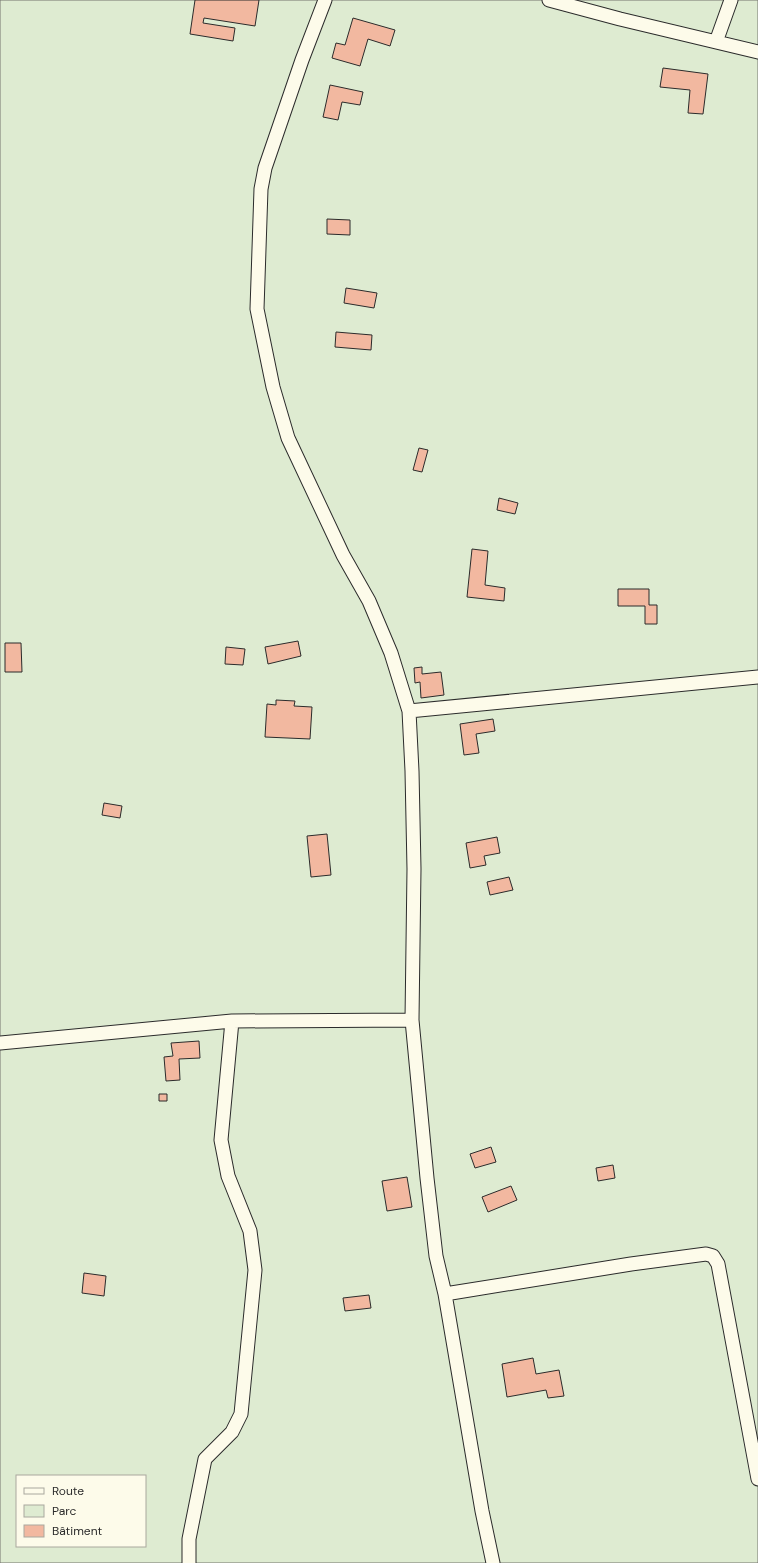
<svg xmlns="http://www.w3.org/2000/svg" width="758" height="1563" font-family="'DM Sans',sans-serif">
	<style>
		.green { fill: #deebd1; stroke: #74746e; fill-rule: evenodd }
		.building { fill: #f2b8a0; stroke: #2b2b2b }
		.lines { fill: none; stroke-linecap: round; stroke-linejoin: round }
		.minor-casing { stroke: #2b2b2b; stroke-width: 15 }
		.minor { stroke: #fdfbea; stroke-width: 13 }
	</style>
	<rect width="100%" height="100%" fill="#fdfbea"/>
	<path class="green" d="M0,0H758V1563H0ZM17,1476H145V1546H17Z"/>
	<path class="building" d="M195,0H259L255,26L204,18L203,23L235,28L233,41L190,34Z
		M353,18L395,30L390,46L368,39L360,66L332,58L336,43L345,45Z
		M663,68L708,74L703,114L688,113L690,90L660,87Z
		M330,85L363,92L360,105L342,102L338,120L323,117Z
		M327,219L350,220V235L327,234Z
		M346,288L377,293L374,308L344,303Z
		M336,332L372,335L371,350L335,347Z
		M419,448L428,450L422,472L413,470Z
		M499,498L518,503L515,514L497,510Z
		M472,549L488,551L485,585L505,588L504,601L467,597Z
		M618,589H649V605H657V624H645V606H618Z
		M298,641L301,656L268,664L265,647Z
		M5,643H21L22,672H5Z
		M226,647L245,649L243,665L225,664Z
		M422,667V674L441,672L444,695L421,698L420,682L415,683L414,668Z
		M276,700L295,701L294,706L312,707L310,739L265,737L267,704L276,705Z
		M493,719L495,731L476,734L479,753L464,755L460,724Z
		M104,803L122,806L120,818L102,815Z
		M327,834L331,875L311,877L307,836Z
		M497,837L500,853L484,856L486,865L470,868L466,843Z
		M509,877L513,890L490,895L487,882Z
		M199,1041L200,1058L179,1059L180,1080L166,1081L164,1057L173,1056L171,1043Z
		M159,1094H167V1101H159Z
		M491,1147L496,1162L475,1168L470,1154Z
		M613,1165L615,1178L598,1181L596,1168Z
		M407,1177L412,1207L387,1211L382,1181Z
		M511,1186L517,1200L488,1212L482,1197Z
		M84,1273L106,1276L104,1296L82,1293Z
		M369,1295L371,1308L345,1311L343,1298Z
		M533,1358L536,1374L559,1370L564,1396L548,1398L546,1390L507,1397L502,1364Z"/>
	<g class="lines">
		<g class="minor-casing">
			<path id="minor" d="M325,0L302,60L265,168L261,189L257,309L273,387L288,438L343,555L369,601L391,653L409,711L412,771L414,869L412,1020L427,1178L436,1256L445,1294L482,1511L493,1563
				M549,0L620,19L758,52
				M716,42L731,0
				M409,711L758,677
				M0,1043L232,1021L412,1020
				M445,1294L631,1264L706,1254L713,1256L718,1264L758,1479
				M189,1563V1539L205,1459L232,1432L241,1414L255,1270L250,1231L228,1176L221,1140L232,1021"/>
		</g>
		<use href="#minor" class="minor"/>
	</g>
	<rect x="16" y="1475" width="130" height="72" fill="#fdfbea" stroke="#a9a89e"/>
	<rect x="24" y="1488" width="20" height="6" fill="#fdfbea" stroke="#a9a89e"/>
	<text x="52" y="1495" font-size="12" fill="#2b2b2b">Route</text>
	<rect x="24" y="1505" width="20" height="12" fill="#deebd1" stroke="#a9a89e"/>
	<text x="52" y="1515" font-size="12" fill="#2b2b2b">Parc</text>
	<rect x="24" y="1525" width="20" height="12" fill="#f2b8a0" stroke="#a9a89e"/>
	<text x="52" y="1535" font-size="12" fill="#2b2b2b">Bâtiment</text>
</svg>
